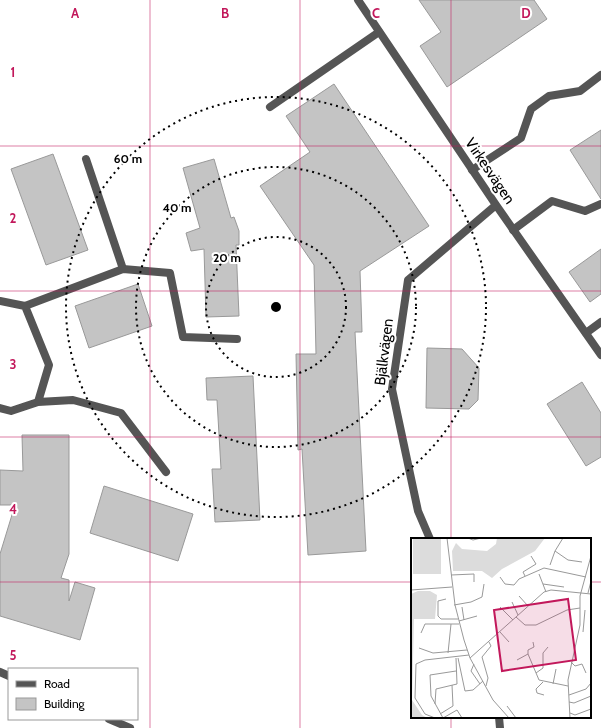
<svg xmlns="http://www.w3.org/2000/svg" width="601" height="728" font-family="Cabin,sans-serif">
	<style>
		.building { fill: #c4c4c4; stroke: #999 }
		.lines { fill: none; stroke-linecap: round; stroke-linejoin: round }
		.service { stroke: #555; stroke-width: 8 }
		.minor { stroke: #555; stroke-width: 8 }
		.grid { fill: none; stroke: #c2185b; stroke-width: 1; stroke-opacity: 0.55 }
		.ring { fill: none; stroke: #000; stroke-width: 2; stroke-dasharray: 2 4 }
		.labels { text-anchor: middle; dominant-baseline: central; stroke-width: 4; stroke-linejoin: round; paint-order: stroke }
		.street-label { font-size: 15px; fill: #000; stroke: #fff }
		.inset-road { fill: none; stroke: #999; stroke-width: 1 }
		.view { fill: #c2185b; fill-opacity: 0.15; stroke: #c2185b; stroke-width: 2 }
		.inset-edge { fill: none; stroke: #000; stroke-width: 2 }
		.grid-label { font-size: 13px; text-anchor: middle; font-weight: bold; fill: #c2185b; stroke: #fff; stroke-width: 4; stroke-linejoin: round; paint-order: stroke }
		.centre { fill: #000; stroke: #fff; stroke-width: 2 }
		.ring-label { font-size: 12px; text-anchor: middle; font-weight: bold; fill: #000; stroke: #fff; stroke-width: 4; stroke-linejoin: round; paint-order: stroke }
	</style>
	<rect width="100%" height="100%" fill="#fff"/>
	<path class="building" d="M419,0H534L547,19L447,87L420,46L441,32Z
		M334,84L429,226L360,271L362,332H355L366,551L308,555L302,449L298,450L296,354H316L314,265L260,186L310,152L286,116Z
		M601,130V199L570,150Z
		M53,154L88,250L46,265L11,169Z
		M214,159L231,218L234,217L239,231V245H236L239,316L206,317L204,249L191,251L186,233L200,228L183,168Z
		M601,249V294L590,302L569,272Z
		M138,284L152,326L89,348L75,306Z
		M427,348L462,349L479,368L478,400L469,409L426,408Z
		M253,376L260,520L215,522L212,469H221L217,400H207L206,378Z
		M582,382L601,413V457L586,466L547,404Z
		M22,435H69V554L61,578L69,580V601L75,582L95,588L80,640L0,616V554L15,505H0V470L23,471Z
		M104,486L193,514L178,561L90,533Z"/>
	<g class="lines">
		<path class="service" d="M270,107L379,32
			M86,159L123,269
			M472,170L521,138L531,109L549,96L580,91L601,75
			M513,230L552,201L585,211L601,204
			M0,301L25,306
			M25,306L123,269L170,273L183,337L237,339
			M25,306L49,365L38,402
			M586,333L601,322
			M0,408L11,411L38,402L73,400L121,413L166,472"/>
		<path class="minor" d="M358,0L496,205L601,355
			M430,539L418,511L392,389L408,280L496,205
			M0,672L9,676
			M499,717L500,728
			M109,719L130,728"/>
	</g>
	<path class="grid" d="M150,0V728M300,0V728M451,0V539M0,146H601M0,291H601M0,437H601M0,582H412M590,582H601M451,717V728"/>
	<g class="ring">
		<circle cx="276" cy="307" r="70"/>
		<circle cx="276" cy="307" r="140"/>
		<circle cx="276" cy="307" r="210"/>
	</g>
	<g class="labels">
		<g class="street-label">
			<text transform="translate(490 171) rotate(56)">Virkesvägen</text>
			<text transform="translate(384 352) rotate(-83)">Bjälkvägen</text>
		</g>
	</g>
	<g transform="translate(411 538)">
		<rect width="180" height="180" fill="#fff"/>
		<path d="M2,0H30V36H2ZM86,0H134L124,13L91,31L81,40L71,33H42L41,13L45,5L51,11L76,13L85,6ZM7,53H19L26,57L24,81H3L1,162L11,177L16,180H0V56Z" fill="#dcdcdc"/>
		<path class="inset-road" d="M36,0L44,67L53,102L59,120L82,162L98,180M57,0L62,2L70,0M152,0L144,13L157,22L171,24M139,27L144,13M128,36L135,54M40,37L63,36V44M114,38L112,34L125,26L120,18M89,39L94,46L103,47L108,41L133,30L175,39M132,46L153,49M0,52L41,49M177,55L180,43M108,58L117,68M35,61L27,63V78L30,81H47M101,64L107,77M43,67L60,64L71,59L73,46M51,69L53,82M89,69L102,82M105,79L114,87H125L156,72L169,70M48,83L66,78M89,94L98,104M172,94L174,72M10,95L14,86H48M122,104L123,109L117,112V116L128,142L157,148M8,110L22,115L56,112M37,115L40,86M47,120L54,153L62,152L72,143M59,120L133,54L140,52L180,56M106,122L117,116M160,124L164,128L171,126L175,135M63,126L60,133L69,146M125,135L132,130V115L137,109M132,144L125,151L126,155L133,157M142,146L145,131M75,148L77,140L71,119L80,108L78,104M158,157L175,151L180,145M158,164L163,165L180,158M24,166L25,151L46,146L45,120M96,168L105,180M159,175L164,177L180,171M29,176L42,168L41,147M24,180L14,176L4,160L5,126L14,122L58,117M32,180L20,158L19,137L45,133M32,180L46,172L51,180M159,180L157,142L169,87V58L180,18"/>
		<path class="view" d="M157,61L165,122L91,133L83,72Z"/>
		<rect width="180" height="180" class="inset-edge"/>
	</g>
	<g class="grid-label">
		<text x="75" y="18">A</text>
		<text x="225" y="18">B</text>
		<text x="376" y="18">C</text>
		<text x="526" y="18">D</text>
		<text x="13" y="77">1</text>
		<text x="13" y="223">2</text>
		<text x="13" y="369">3</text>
		<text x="13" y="514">4</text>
		<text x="13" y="660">5</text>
	</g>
	<circle cx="276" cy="307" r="6" class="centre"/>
	<g class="ring-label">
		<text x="128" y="163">60 m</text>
		<text x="177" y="212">40 m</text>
		<text x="227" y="262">20 m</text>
	</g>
	<rect x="8" y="668" width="130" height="52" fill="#ffffff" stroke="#999999"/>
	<rect x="16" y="681" width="20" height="6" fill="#555555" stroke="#999999"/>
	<text x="44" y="688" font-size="12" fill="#000000">Road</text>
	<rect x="16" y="698" width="20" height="12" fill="#c4c4c4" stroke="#999999"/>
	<text x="44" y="708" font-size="12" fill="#000000">Building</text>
</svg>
